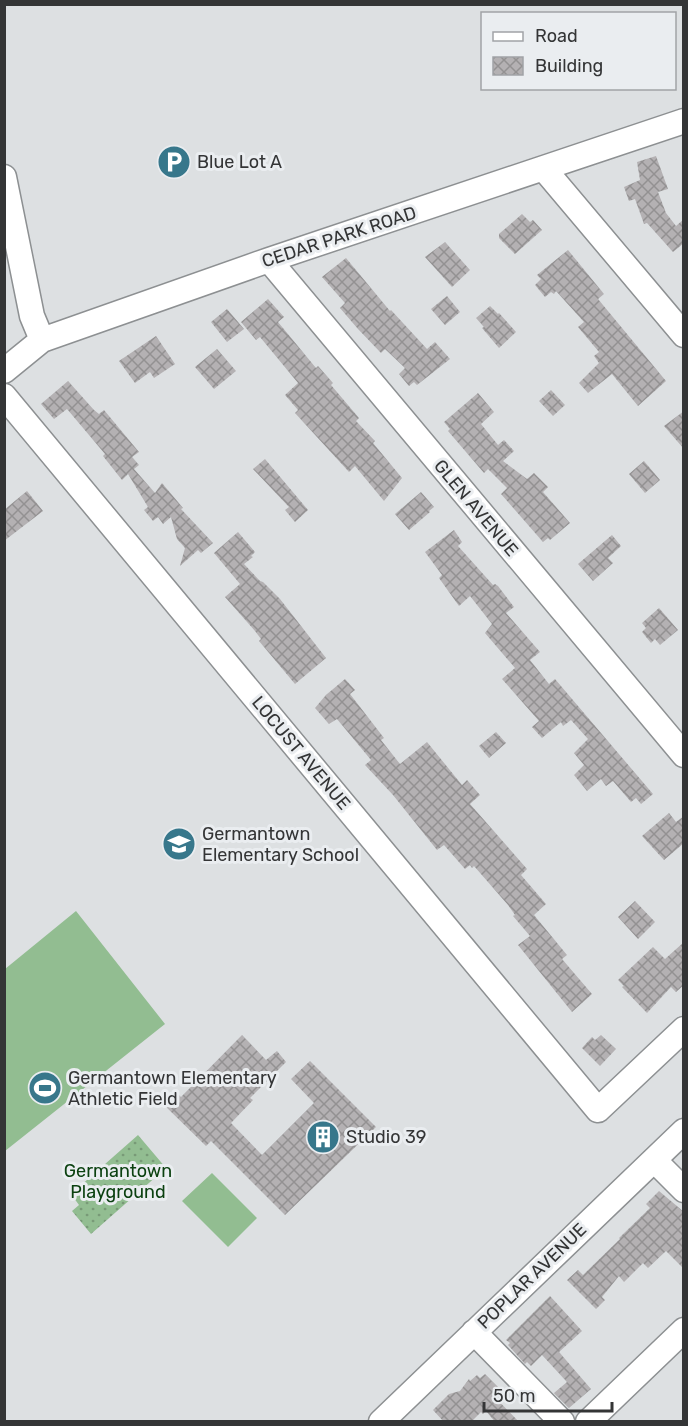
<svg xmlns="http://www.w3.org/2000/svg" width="688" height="1426" font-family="Rubik,sans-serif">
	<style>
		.park { fill: url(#park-dots) }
		.pitch { fill: #92bd91 }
		.building { fill: url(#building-cross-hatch) }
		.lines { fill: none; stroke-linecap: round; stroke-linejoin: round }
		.minor-casing { stroke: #8d9092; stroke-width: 27 }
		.minor { stroke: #fff; stroke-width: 24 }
		.labels { text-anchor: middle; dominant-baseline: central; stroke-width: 6; stroke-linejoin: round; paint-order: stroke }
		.poi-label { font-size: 18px; fill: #343536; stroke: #eaedf0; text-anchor: start }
		.street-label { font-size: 18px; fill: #343536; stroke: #eaedf0 }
		.park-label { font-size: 18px; fill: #0b4110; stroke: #eaedf0 }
	</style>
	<defs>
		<pattern id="park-dots" width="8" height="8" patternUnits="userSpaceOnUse" patternTransform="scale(1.5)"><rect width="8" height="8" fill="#92bd91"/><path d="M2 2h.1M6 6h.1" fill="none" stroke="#789a77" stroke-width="1.8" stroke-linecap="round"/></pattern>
		<pattern id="building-cross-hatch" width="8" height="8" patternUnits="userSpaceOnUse" patternTransform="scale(1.5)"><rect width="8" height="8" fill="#b4b1b3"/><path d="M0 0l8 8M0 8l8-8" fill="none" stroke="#939192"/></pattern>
	</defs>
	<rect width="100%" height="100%" fill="#dde0e2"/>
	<path class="park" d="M138,1135L166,1168L91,1234L72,1211L79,1205L71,1194Z"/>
	<path class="pitch" d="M76,911L165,1024L5,1151V969Z
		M212,1173L257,1218L228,1247L182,1201Z"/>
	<path class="building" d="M656,156L668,189L658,192L666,213L676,226L684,219V243L673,252L647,223L644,224L635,199L629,201L624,187L640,180L637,162Z
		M522,214L530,222L533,220L542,230L515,254L499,238V234Z
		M445,242L470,270L452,287L425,257Z
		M568,250L604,294L598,299L666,381L638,406L612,374L588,393L579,383L599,363L594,356L599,352L578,327L584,322L556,291L554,294L551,292L545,297L535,285L541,279L537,275Z
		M346,258L390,311L391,310L427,349L435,342L450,359L417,385L414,382L409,386L399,374L405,368L385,349L381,353L358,329L340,308L345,303L322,277Z
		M447,296L460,312L445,325L431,309Z
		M268,299L284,317L278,322L316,368L318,366L333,383L331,385L359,418L356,421L375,441L373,443L402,478L384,501L355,466L349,472L295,413L298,410L285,395L298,383L260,337L256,340L241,322Z
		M490,306L498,314L499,313L516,332L499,348L482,328L484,327L476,318Z
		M227,309L244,329L227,342L211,322Z
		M156,336L175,364L154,378L150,372L135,383L119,361Z
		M217,349L236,371L214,389L195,367Z
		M68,381L94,410L99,414L104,410L139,452L132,457L139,465L134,469L155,493L162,483L183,508L181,509L213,543L201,553L198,550L180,566L185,548L177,539L171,517L163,524L158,517L153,521L144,510L148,507L128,474L122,480L103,456L105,454L67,409L54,419L41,404Z
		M551,390L565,405L553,416L539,401Z
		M478,393L494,412L481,424L498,445L504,440L514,451L503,461L527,479L534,473L548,487L543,492L570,523L550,540L548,538L543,542L501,494L507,488L488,469L484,473L448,431L450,429L444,422Z
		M684,411V449L664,426Z
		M265,459L308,510L295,522L285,510L289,507L253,469Z
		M644,461L660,480L645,493L629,474Z
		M27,491L43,511L4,541V510Z
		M421,492L434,507L429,511L430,512L409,530L395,514Z
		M454,530L462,542L458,546L493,585L495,584L498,586L514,607L506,613L540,652L530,660L549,684L555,679L653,794L641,804L636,798L631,802L613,781L606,786L601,779L587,791L574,775L584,765L574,753L588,739L571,720L563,726L561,722L542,738L532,727L539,721L502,679L515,668L485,633L492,624L470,596L459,606L439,578L442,575L425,552Z
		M238,532L255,552L251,556L253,557L244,564L260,581L263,582L280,599L326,658L295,684L259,641L261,639L255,631L225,597L240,584L214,553Z
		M612,535L621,546L608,558L613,563L593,581L578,564Z
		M659,608L678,630L660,645L655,639L651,643L642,632L646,628L642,623Z
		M345,679L355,690L350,694L384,738L381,740L400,764L427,742L462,785L467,780L480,795L470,804L527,869L521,875L546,904L534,915L567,955L562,959L592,994L572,1012L518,945L530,936L513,916L515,915L508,905L474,866L472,868L470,865L465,869L444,845L437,850L393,795L365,765L371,760L337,719L329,724L315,708L326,695Z
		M496,732L506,743L489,758L479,746Z
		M669,813L676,822L684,816V843L664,860L642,836Z
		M635,901L655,922L638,939L618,917Z
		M684,942V985L676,992L671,987L647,1013L622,987L624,986L618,980L653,947L665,959Z
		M242,1035L266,1060L277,1051L286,1062L250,1098L253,1100L231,1123L262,1155L314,1103L291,1079L310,1061L376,1127L285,1215L211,1141L206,1146L162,1103L175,1091L181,1097Z
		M601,1035L616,1049L600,1066L582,1048L592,1037L595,1040Z
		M659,1191L684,1212V1269L666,1251L648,1268L643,1263L624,1282L619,1276L602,1297L605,1300L596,1309L567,1280L578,1270L583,1275L620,1239L619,1238L650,1208L646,1204Z
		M550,1296L582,1331L559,1352L591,1389L569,1408L554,1393L567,1382L542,1355L531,1366L527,1362L525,1364L508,1345L510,1343L506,1340Z
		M485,1374L499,1388L492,1394L519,1422H495L486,1411L483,1414L481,1412L471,1422H444L433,1410L449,1394L460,1391L469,1379L470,1381L477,1375L480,1378Z"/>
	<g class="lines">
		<g class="minor-casing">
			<path id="minor" d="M544,169L684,335
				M4,177L32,316L42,340
				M269,260L684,755
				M4,371L42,340L269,260L684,121
				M4,396L598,1110L684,1029
				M654,1160L684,1190
				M474,1332L562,1422
				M381,1422L684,1131
				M588,1422L684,1330"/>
		</g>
		<use href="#minor" class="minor"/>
	</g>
	<defs>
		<g id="parking-disc" transform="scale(1.725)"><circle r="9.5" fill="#37778b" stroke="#eaedf0"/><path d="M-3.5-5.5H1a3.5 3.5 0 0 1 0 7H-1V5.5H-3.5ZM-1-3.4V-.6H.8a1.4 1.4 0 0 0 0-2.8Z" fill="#fff"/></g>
		<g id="school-disc" transform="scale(1.725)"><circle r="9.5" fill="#37778b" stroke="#eaedf0"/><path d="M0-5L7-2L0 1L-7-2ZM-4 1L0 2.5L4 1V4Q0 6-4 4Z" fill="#fff"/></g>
		<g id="stadium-disc" transform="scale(1.725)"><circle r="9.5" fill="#37778b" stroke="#eaedf0"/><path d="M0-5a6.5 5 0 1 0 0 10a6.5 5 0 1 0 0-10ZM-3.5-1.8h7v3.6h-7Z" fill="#fff"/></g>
		<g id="building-disc" transform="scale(1.725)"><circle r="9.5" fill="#37778b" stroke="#eaedf0"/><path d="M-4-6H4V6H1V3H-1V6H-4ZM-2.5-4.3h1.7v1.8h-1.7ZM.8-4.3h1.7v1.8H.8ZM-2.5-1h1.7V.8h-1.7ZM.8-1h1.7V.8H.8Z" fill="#fff"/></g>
	</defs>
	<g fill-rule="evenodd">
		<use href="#parking-disc" x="174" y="162"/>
		<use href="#school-disc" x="179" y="844"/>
		<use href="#stadium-disc" x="45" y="1088"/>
		<use href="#building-disc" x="323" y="1137"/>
	</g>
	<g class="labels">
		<g class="poi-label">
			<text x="197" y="162">Blue Lot A</text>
			<text x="202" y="834">Germantown<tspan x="202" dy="21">Elementary School</tspan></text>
			<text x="68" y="1078">Germantown Elementary<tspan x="68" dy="21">Athletic Field</tspan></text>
			<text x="346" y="1137">Studio 39</text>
		</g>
		<g class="street-label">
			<text transform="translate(339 237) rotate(-18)">CEDAR PARK ROAD</text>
			<text transform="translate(476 508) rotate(50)">GLEN AVENUE</text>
			<text transform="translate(301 753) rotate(50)">LOCUST AVENUE</text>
			<text transform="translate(532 1276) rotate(-44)">POPLAR AVENUE</text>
		</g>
		<g class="park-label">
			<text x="118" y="1171">Germantown<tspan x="118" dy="21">Playground</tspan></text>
		</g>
	</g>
	<rect width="688" height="1426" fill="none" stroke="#343536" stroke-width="12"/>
	<rect x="481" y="12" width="195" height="78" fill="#eaedf0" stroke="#a1a3a6" stroke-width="1.5"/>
	<rect x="493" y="32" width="30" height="9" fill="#ffffff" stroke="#a1a3a6" stroke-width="1.5"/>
	<text x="535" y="42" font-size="18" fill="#343536">Road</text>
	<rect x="493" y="57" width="30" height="18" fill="url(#building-cross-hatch)" stroke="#a1a3a6" stroke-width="1.5"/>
	<text x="535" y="72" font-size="18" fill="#343536">Building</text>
	<path d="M484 1402v9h128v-9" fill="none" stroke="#343536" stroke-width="3"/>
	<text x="493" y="1402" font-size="18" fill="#343536" stroke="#eaedf0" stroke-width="4.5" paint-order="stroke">50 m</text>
</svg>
